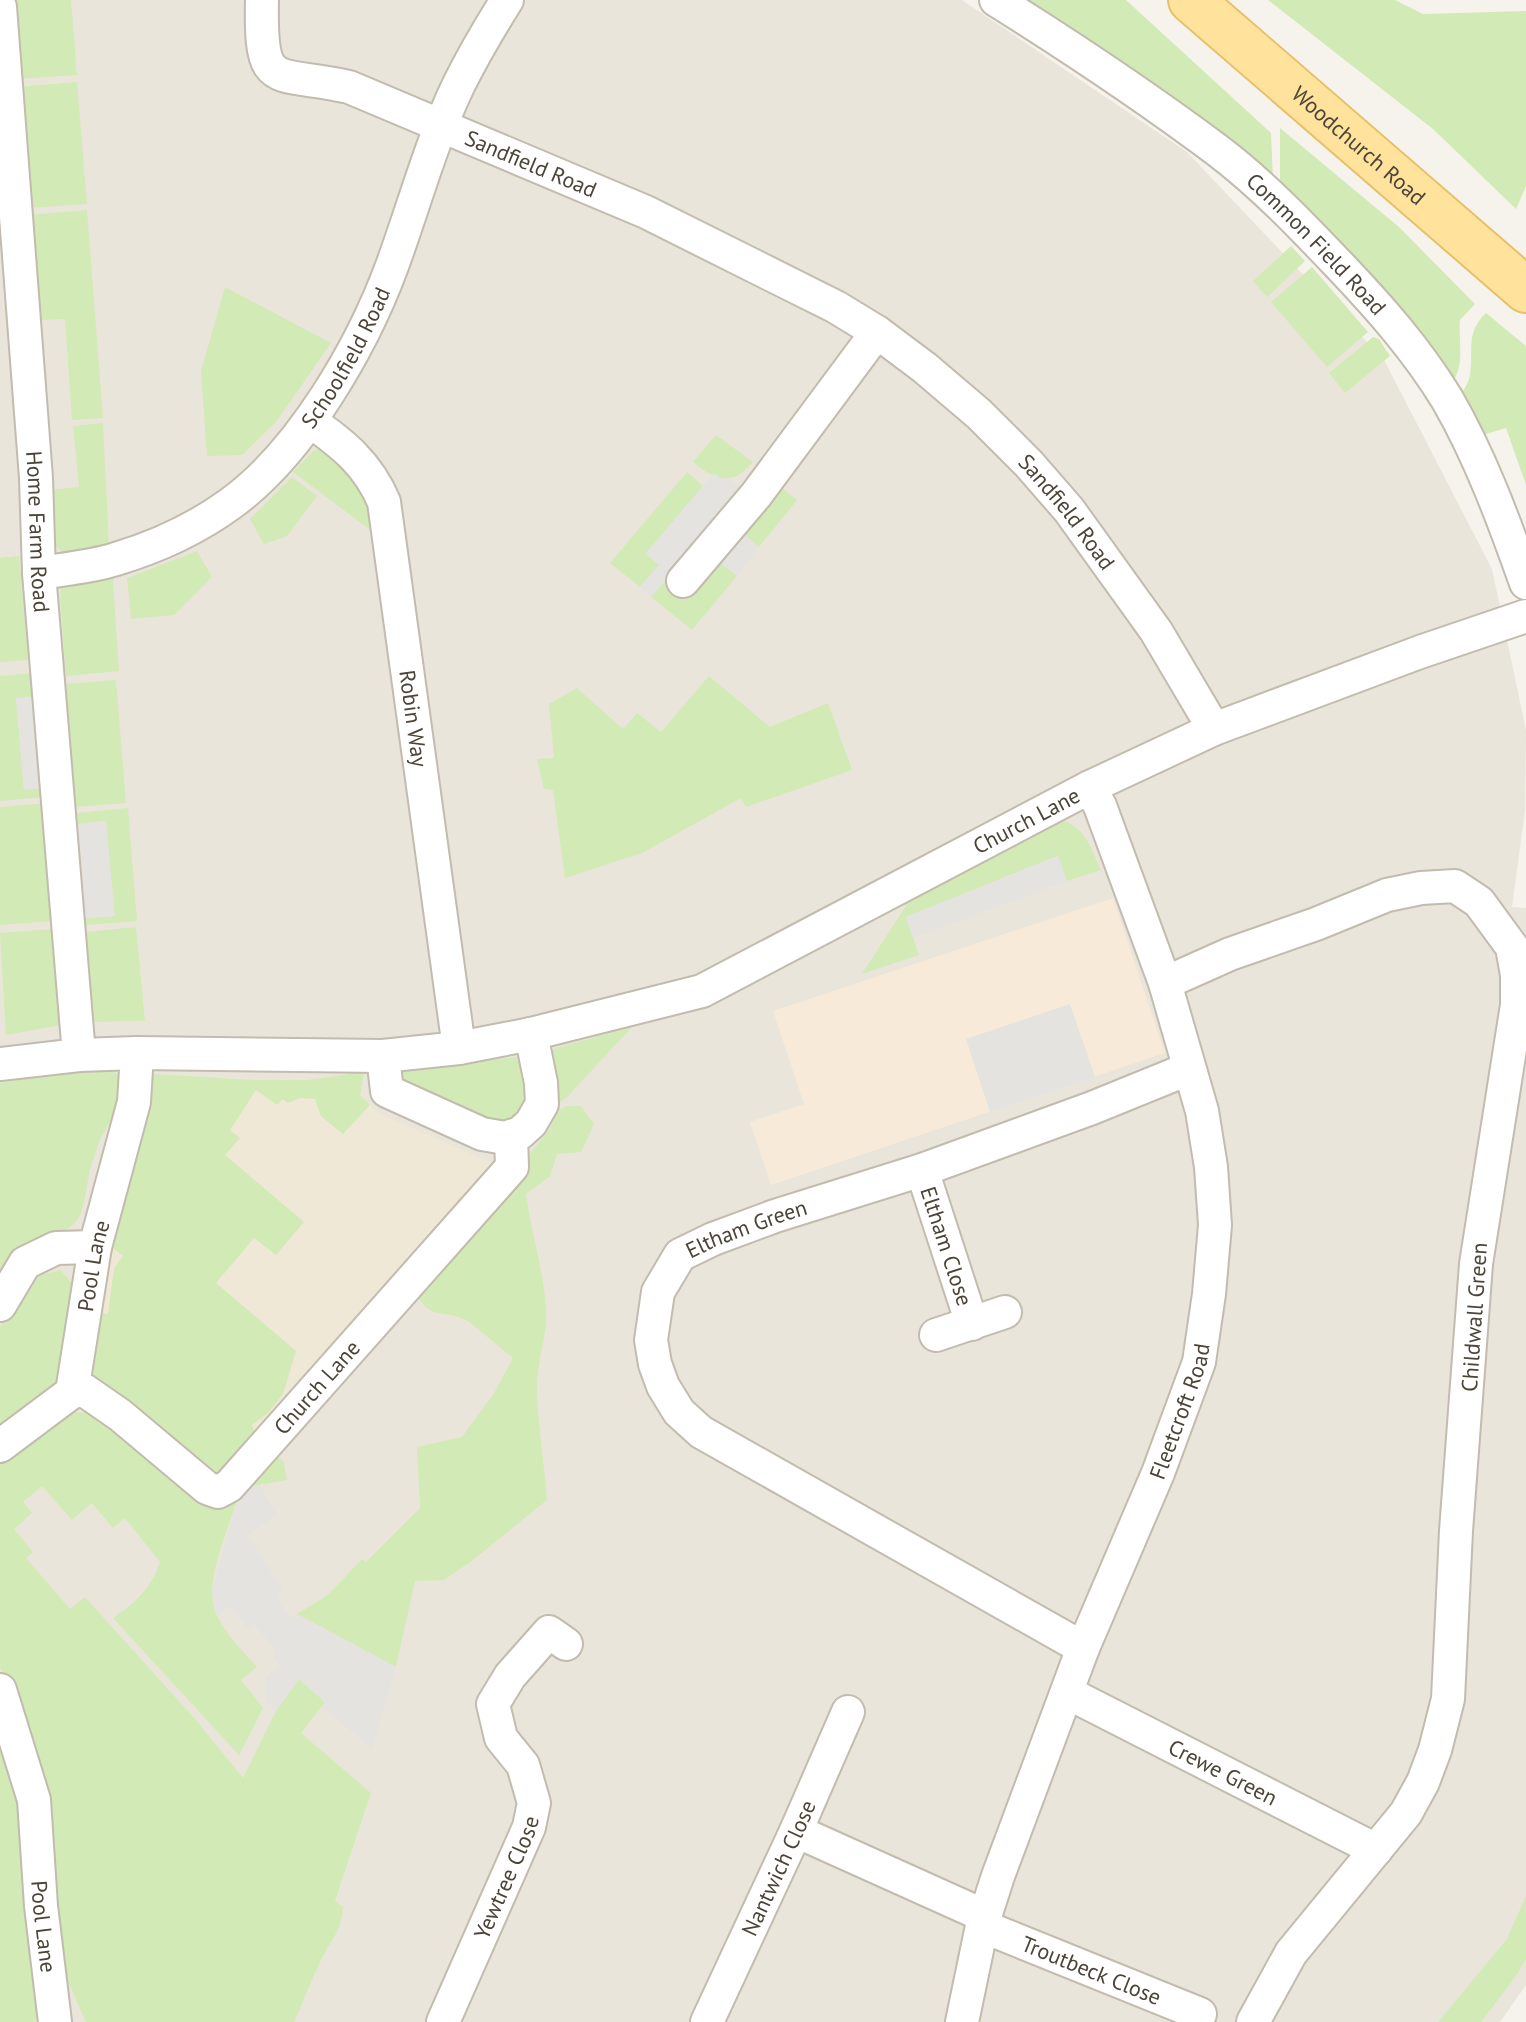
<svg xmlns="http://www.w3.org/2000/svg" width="1526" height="2022" font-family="'PT Sans',sans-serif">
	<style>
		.residential { fill: #eae5da }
		.commercial { fill: #f7ead8 }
		.education { fill: #efe8d6 }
		.green { fill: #d2eab5 }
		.parking { fill: #e5e3e0 }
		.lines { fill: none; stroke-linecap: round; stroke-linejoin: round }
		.minor-casing { stroke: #c2bbae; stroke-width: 36 }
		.primary-casing { stroke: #e6c16a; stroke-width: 48 }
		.minor { stroke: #fff; stroke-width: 32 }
		.primary { stroke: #ffe39c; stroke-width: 44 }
		.labels { text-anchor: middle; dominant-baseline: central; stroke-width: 8; stroke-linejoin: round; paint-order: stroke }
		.street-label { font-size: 22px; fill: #4b4439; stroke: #fff }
	</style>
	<rect width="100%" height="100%" fill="#f6f3ec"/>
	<path class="residential" d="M0,0H962L1187,152L1384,360L1492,569L1526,730L1525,811L1512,907L1526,908V1985L1500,2022H0Z"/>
	<path class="commercial" d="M1113,898L1165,1053L771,1185L750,1122L804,1104L773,1011Z"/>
	<path class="education" d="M156,1082L359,1097L381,1114L494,1164L218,1473L80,1368L107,1251Z"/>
	<path class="green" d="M12,0H71L77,75L18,79Z
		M1003,0H1126L1271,133L1273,182Z
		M1268,0H1395L1423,14L1526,11V186L1516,209L1433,129Z
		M77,82L87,204L28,208L18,87Z
		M1280,128L1399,227L1475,304L1460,320C1458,341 1466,369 1450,384L1274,187L1280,179Z
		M87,210L103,418L72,420L65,319L36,320L28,215Z
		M1291,246L1305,261L1267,297L1253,281Z
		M1312,267L1368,332L1327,367L1271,302Z
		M225,287L331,343L276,422L242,455L207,456L201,371Z
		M1486,313L1526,346V485L1506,428L1476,437L1458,399C1462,392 1469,383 1470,375C1474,349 1465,333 1486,313Z
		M1373,337L1379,339L1390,356L1345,393L1329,373Z
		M103,423L109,547L66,555L55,545L50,490L79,487L73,426Z
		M716,435L753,462C731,487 716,481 693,462Z
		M324,447C352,472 369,498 377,535L293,472L313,451Z
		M687,472L703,486L646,554L659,565L640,587L610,563Z
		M763,473L797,500L759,547L744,534Z
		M292,477L317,496L287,536L264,544L250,519Z
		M197,551L212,577L174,615L131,619L127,578Z
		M19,556L28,660L0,662V558Z
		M720,562L737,576L692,630L651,597L670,573Z
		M112,568L119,671L66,676L60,597L62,584Z
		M34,673L37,697L16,698L24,789L43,788L44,797L0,801V676Z
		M709,676L770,727L828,703L852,770L746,807L741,798L642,853L565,878L553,790L544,789L537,759L554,758L549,704L577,688L623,729L637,713L661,732Z
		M116,680L126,803L74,807L64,684Z
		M45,803L53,921L0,925V807Z
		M128,808L137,921L86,925V918L114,916L105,821L78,824L77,813Z
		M1061,820C1086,828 1091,848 1101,870L1067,881L1057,856L906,917L919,955L862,974L909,901Z
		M136,927L145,1021L91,1022L85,932Z
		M54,929L61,1025L6,1035L0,933Z
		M632,1027L566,1098L554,1106L546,1051Z
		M524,1056L531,1108L505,1129L398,1088L391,1072Z
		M99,1067C144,1074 111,1117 100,1140C97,1147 95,1155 92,1163C86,1180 87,1201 79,1217C71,1232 21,1260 5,1271L0,1268V1083Z
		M364,1072L360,1095L370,1105L343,1134L321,1116L315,1099L300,1098L288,1103L283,1099L277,1105L256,1090L230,1130L240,1138L225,1155L304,1222L276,1255L254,1238L216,1283L296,1351L283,1394L268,1413L252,1425L258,1441L284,1462L287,1480L241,1488C232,1523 202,1580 216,1613C224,1633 243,1651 257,1667L241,1680L263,1708L239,1755L113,1618C134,1604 153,1586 160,1562L125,1518L113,1528L92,1503L72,1520L42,1486L23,1502L32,1513L14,1529L33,1552L26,1558L70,1609L85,1597L195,1719L243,1778L276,1711L299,1679L325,1702L301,1733L371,1793L335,1901L343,1907C342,1931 329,1943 319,1964C310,1983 303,2003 294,2022H86L55,1952L9,1683L0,1668V1455L61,1410L82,1413L99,1405L62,1372L51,1394L0,1435V1327L13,1301L28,1286L41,1275L60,1270C77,1285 83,1311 108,1314L114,1268L123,1256L113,1248L151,1074L253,1080H307Z
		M567,1106H581L594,1124L581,1152L557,1154L550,1176L526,1194C531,1233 544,1270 546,1310C548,1331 538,1359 537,1383C537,1422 544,1462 547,1500L473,1560L444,1580L415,1581L396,1667L297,1614L328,1595L362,1559L366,1562L420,1508L417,1447L462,1437L494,1393L513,1358L468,1321C438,1306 433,1325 411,1287L529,1155L549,1130L559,1110Z
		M0,1719L23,1803L37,1963V2018L34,2022H0Z
		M1526,1896V1959L1516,1976L1481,2022H1438L1507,1939Z"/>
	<path class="parking" d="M714,473L720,478L730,479L765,507L744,534L759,547L737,576L720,562L695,593L671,574L651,597L640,587L659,565L646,553Z
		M37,697L43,788L24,790L16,698Z
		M106,821L115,916L86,918L78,824Z
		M1058,856L1067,881L913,938L906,917Z
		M1070,1004L1095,1077L990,1112L966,1039Z
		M260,1485L277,1515L248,1535L283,1590L276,1596L290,1618L297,1614L396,1667L372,1749L323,1707L325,1702L299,1679L276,1711L265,1701L266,1677L280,1665L272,1655L276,1650L254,1625L248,1629L230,1606L218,1616L215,1612L212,1590L241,1488Z"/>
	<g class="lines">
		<g class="minor-casing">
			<g id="minor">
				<path id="s1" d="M262,0C260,93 273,70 349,87L646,212L836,307L877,332L925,368L979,414L1029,464L1069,510L1156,631L1214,729"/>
				<path id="s2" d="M996,0C1071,47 1146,97 1217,150C1262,184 1302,226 1341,267C1380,308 1417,350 1447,399C1480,456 1504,521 1526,583"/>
				<path id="s3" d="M0,7L36,478L39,573L79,1055"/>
				<path id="s4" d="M310,421C343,444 368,464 384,502L459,1048"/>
				<path id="s5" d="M39,573C65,569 91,567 116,559C156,547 197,528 230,504C301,453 362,347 392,266C414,206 431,142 459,84C473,56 490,27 507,0"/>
				<path d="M683,581L756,495L877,332"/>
				<path d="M1165,983L1230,954L1316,924L1387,895L1421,888L1455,886L1479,902L1512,947L1517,975V1005L1476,1264L1456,1531L1448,1699L1435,1750L1423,1782L1406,1813L1291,1953L1253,2022"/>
				<path d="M383,1056L387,1091L482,1134L505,1138L520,1133L531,1123L542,1104L541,1083L531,1034"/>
				<path id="s6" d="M0,1064L79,1055L137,1053L383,1056L459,1048L531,1034L702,991L1090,787L1214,729L1420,652L1526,616"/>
				<path id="s7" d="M922,1170L972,1324"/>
				<path d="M0,1305L25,1263L56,1248L95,1247"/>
				<path d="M936,1335L1005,1312"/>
				<path id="s8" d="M72,1392L84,1390L120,1415L207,1488L218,1492L229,1486L512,1167L511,1136"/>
				<path id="s9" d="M0,1446L72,1392L95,1247L134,1102L137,1053"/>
				<path id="s10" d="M1083,1648L701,1432L679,1412L663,1386L655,1364L651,1340L658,1292L680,1255L713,1239L775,1216L922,1170L1092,1108L1188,1069"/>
				<path id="s11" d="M0,1690L34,1800L41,1906L55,2022"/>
				<path id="s12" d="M1068,1693L1376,1850"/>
				<path d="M796,1831L985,1916"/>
				<path id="s13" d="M982,1926L1200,2014"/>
				<path id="s14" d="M443,2022L529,1827L534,1803L523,1765L501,1738L493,1704L510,1676L549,1632L566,1644"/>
				<path id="s15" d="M707,2022L796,1831L848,1712"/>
				<path id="s16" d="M962,2022L982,1926L998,1876L1083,1648L1158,1473L1199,1362L1209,1294L1215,1225L1211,1167L1202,1111L1165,983L1100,806L1090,787"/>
			</g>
		</g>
		<g class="primary-casing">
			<g id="primary">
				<path id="s17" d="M1191,0L1526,290"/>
			</g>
		</g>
		<use href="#minor" class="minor"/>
		<use href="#primary" class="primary"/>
	</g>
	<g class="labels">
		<g class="street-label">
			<text stroke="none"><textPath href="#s17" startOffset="222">Woodchurch Road</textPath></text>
			<text stroke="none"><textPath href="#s1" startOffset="348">Sandfield Road</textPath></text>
			<text stroke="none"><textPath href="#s2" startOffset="404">Common Field Road</textPath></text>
			<text stroke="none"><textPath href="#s5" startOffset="394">Schoolfield Road</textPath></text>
			<text stroke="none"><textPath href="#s1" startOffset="996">Sandfield Road</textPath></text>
			<text stroke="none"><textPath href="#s3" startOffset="526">Home Farm Road</textPath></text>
			<text stroke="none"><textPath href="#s4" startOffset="330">Robin Way</textPath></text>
			<text stroke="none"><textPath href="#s6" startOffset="1076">Church Lane</textPath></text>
			<text stroke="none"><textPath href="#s10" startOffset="710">Eltham Green</textPath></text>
			<text stroke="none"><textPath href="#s7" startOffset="80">Eltham Close</textPath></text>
			<text stroke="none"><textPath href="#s9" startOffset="218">Pool Lane</textPath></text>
			<text transform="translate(1474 1317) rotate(-86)">Childwall Green</text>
			<text stroke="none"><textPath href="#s8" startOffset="326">Church Lane</textPath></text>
			<text stroke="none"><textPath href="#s16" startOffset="650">Fleetcroft Road</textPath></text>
			<text stroke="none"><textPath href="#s12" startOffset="174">Crewe Green</textPath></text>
			<text stroke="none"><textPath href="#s15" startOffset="170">Nantwich Close</textPath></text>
			<text stroke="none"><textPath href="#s14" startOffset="158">Yewtree Close</textPath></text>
			<text stroke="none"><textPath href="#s11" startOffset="242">Pool Lane</textPath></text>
			<text stroke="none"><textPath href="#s13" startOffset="118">Troutbeck Close</textPath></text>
		</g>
	</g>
</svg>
